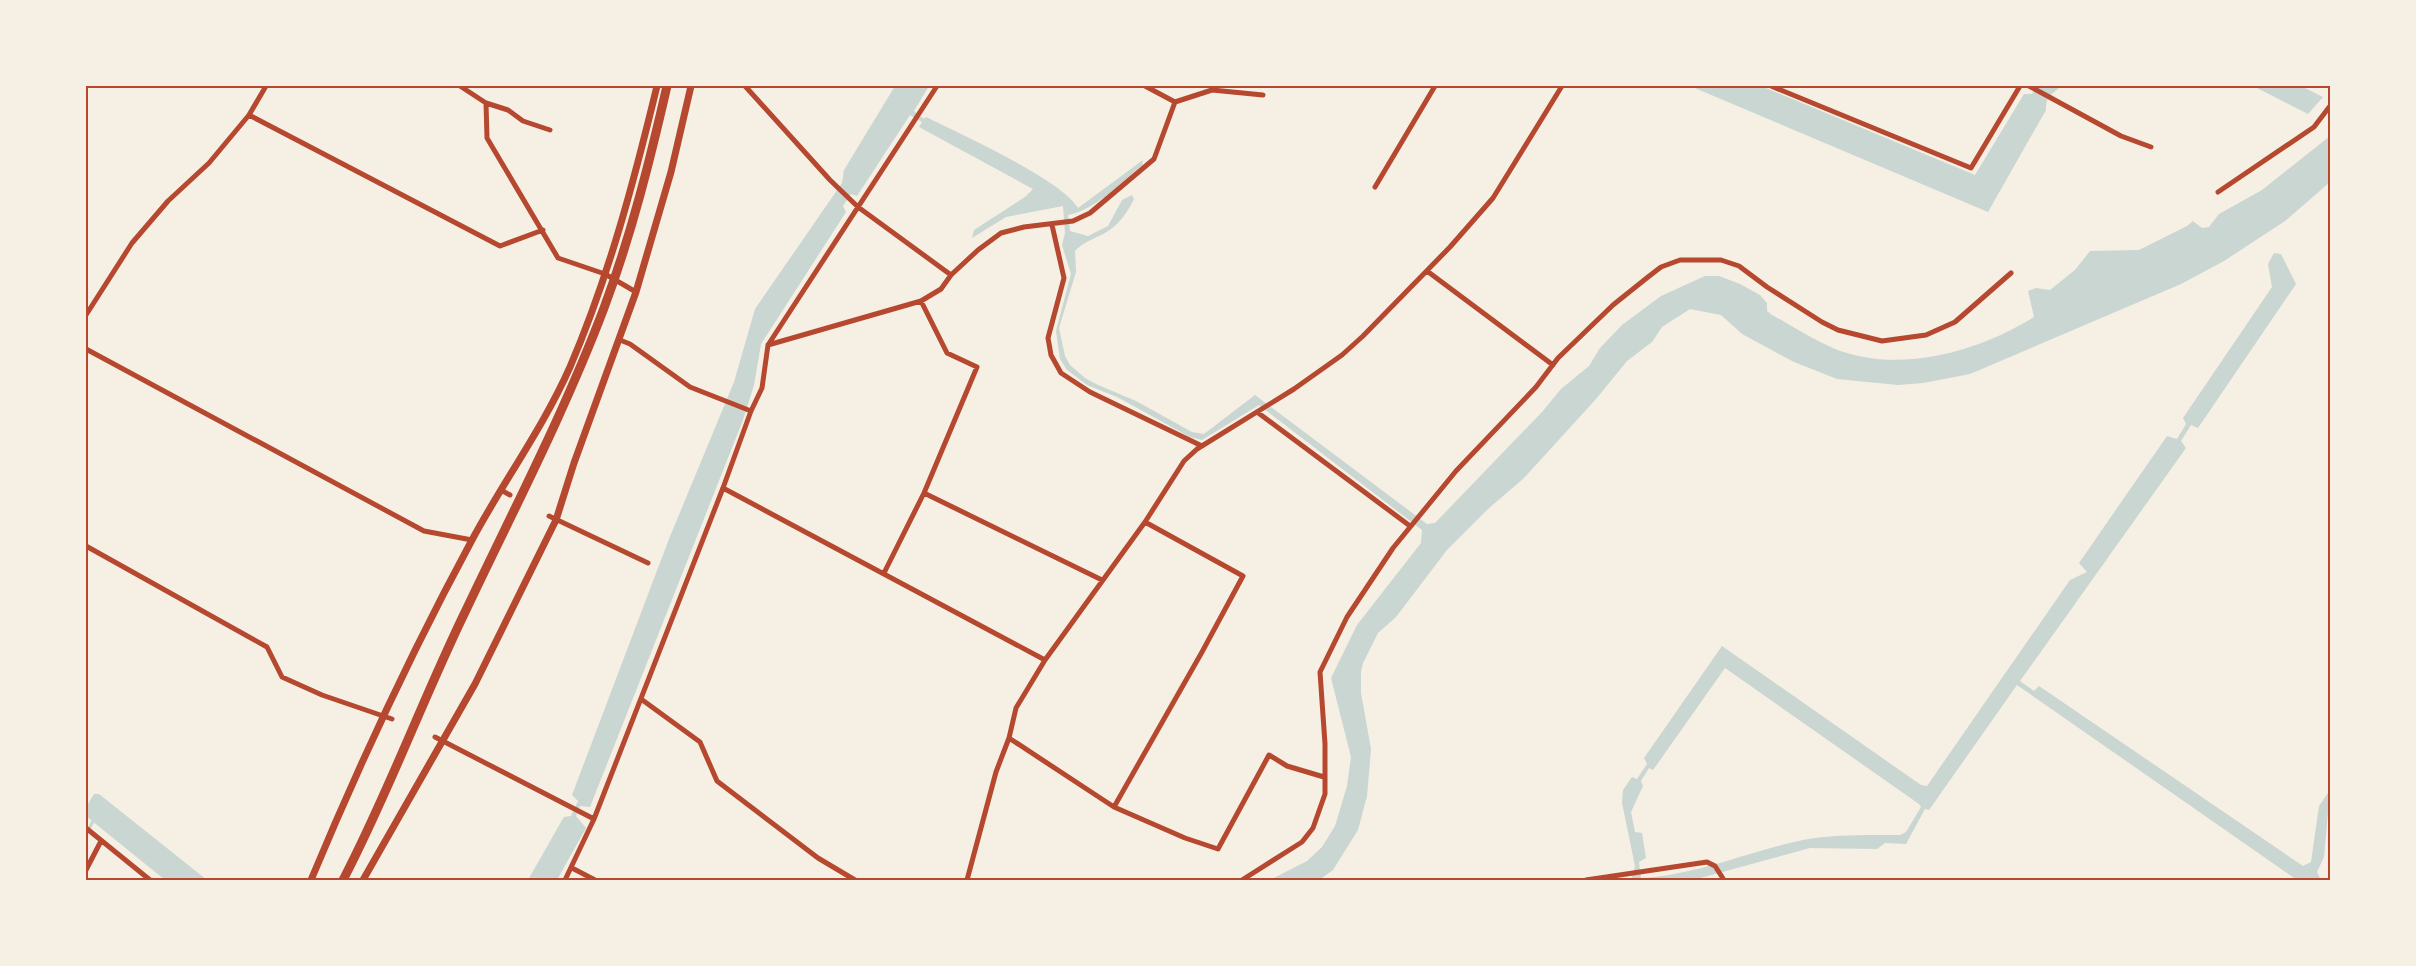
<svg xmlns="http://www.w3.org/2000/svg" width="2416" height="966" font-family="Jost,sans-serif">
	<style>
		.water { fill: #c9d6d2; fill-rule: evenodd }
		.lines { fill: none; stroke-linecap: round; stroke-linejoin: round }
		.stream { stroke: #c9d6d2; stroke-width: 3 }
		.minor { stroke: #b5482f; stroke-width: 5 }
		.secondary { stroke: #b5482f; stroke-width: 7 }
		.motorway { stroke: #b5482f; stroke-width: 9 }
		.neatline { fill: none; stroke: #b5482f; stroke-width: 2 }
	</style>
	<rect width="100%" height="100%" fill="#f6efe4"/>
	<path class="water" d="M895,86H929L914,111L924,119L926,117C960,134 1061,179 1078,208L1143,160L1142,165C1119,184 1097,209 1068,215L1070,231L1088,236L1108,226L1122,200L1132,195L1134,199C1127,213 1119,225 1105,233C1094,239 1083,242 1075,251L1076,272L1059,328L1065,356L1070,365L1085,378L1098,385L1136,401L1192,432L1204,434L1255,395L1427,524L1435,523L1542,412L1561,389L1589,366L1600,348L1622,325L1661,296L1705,276H1719L1740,284L1760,295L1767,303V311L1772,315C1792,326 1812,339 1833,348C1897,375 1978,352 2034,317L2028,291L2036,288L2050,290L2075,270L2090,251L2139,250L2187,226L2193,221L2202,228L2209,227L2219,214L2262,190L2330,136V182L2285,221L2224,261L2181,284L1970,374L1923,383L1898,385L1837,379L1794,362L1742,334L1721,315L1690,309L1662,327L1652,342L1627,361L1596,399L1523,479L1489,508L1447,550L1396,617L1378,633L1363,663L1361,672V693L1371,749L1367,796L1358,830L1333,870L1319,880H1270L1307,861L1322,847L1335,826L1347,786L1351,757L1331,678L1357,625L1421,543L1422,530L1259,405L1202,440L1190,437L1117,397L1087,385L1067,370L1060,359L1056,331L1071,274L1062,245L1065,233L1063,206L1006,217L972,238L974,230L1025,197L1033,189L919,127L922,122L910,115L857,196L851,194L843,206L846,212L761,344L754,385L743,420L590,807L580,806L576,816L586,828L557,880H528L561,822L564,817L571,816L578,801L572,795L669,539L734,382L755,309L842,183L844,170Z
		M1690,86H1761L1975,175L2024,94H2032L2036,86H2061C2053,94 2045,96 2046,110L1988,212Z
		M2253,86H2301L2323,97L2308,114Z
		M2274,253L2281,254L2296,284L2198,428L2191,425L2181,441L2186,448L2020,681L2034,691L2039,686L2303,866L2311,862L2319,806L2330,790L2324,857L2317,872L2321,880H2297L2017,685L1929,810L1925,809L1906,844L1885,843L1877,849L1810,848L1693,880H1631L1635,866L1622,803L1623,790L1632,777L1637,779L1647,764L1644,758L1722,646L1921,785L1927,786L2070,580L2087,572L2079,563L2167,436L2177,439L2186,424L2183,418L2272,287L2268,264ZM1725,668L1919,804L1921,807L1906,832L1900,835C1868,835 1835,834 1803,840C1749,851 1697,875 1641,878L1639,862L1646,858L1642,833L1635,832L1631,812L1643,786L1641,781L1649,768L1653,770Z
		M94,794H99L207,880H165L86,816V803L88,804Z"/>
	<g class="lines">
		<path class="stream" d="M86,835L93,821"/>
		<path class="minor" d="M460,86L486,103L487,138L558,258L605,274L636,292
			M745,86L830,180L858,207L951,275
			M1145,86L1175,102
			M1771,86L1971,168L2020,86
			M2029,86L2121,136L2151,147
			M486,103L508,110L523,121L550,130
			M249,115L500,246L543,230
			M1375,187L1435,86
			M2218,192L2314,127L2330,106
			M1052,225L1064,278L1048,338L1051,355L1061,373L1090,392L1202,446
			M1427,271L1553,365
			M86,315L132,243L168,201L209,163L249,115L266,86
			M620,340L630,344L690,387L751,411
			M768,345L921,301L941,289L951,275L978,250L1001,233L1024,227L1073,221L1090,213L1154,159L1175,102L1212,90L1263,95
			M86,349L424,531L472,540
			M1257,412L1410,526
			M723,488L1045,660
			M501,490L510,495
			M924,493L1102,580
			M549,516L648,563
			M86,546L267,647L282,677L322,695L392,719
			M884,573L924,493L977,367L947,353L921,301
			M641,699L700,742L717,781L818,858L855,880
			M435,737L594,819
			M1009,738L1114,807L1185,838L1218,849L1269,755L1287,766L1324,777
			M1114,807L1202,652L1243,576L1145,522
			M86,828L150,880
			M572,868L595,880
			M86,870L101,841
			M565,880L594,819L723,488L751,411L762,388L768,345L937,86
			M967,880L996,772L1009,738L1016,708L1045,660L1145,522L1184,461L1197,449L1294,389L1342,355L1363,336L1450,247L1493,198L1562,86
			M1242,880L1302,842L1313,828L1325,794V744L1320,672L1347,617L1393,548L1456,471L1536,387L1558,358L1613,305L1648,277L1661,267L1680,260H1721L1739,266L1767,287L1822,322L1838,330L1882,341L1926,335L1955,322L2011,273
			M1586,880L1707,862L1715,866L1724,880"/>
		<path class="secondary" d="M311,880C359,765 412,651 472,540C503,482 543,428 570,367C609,276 634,181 657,86
			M363,880L475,684L556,520L574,463L636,292L671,172L691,86"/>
		<path class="motorway" d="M343,880C389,792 423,698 467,608C514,509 565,411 604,308C631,236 650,160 667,86"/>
	</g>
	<rect width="2416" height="966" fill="none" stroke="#f6efe4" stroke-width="174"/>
	<rect x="87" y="87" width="2242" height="792" class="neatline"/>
</svg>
